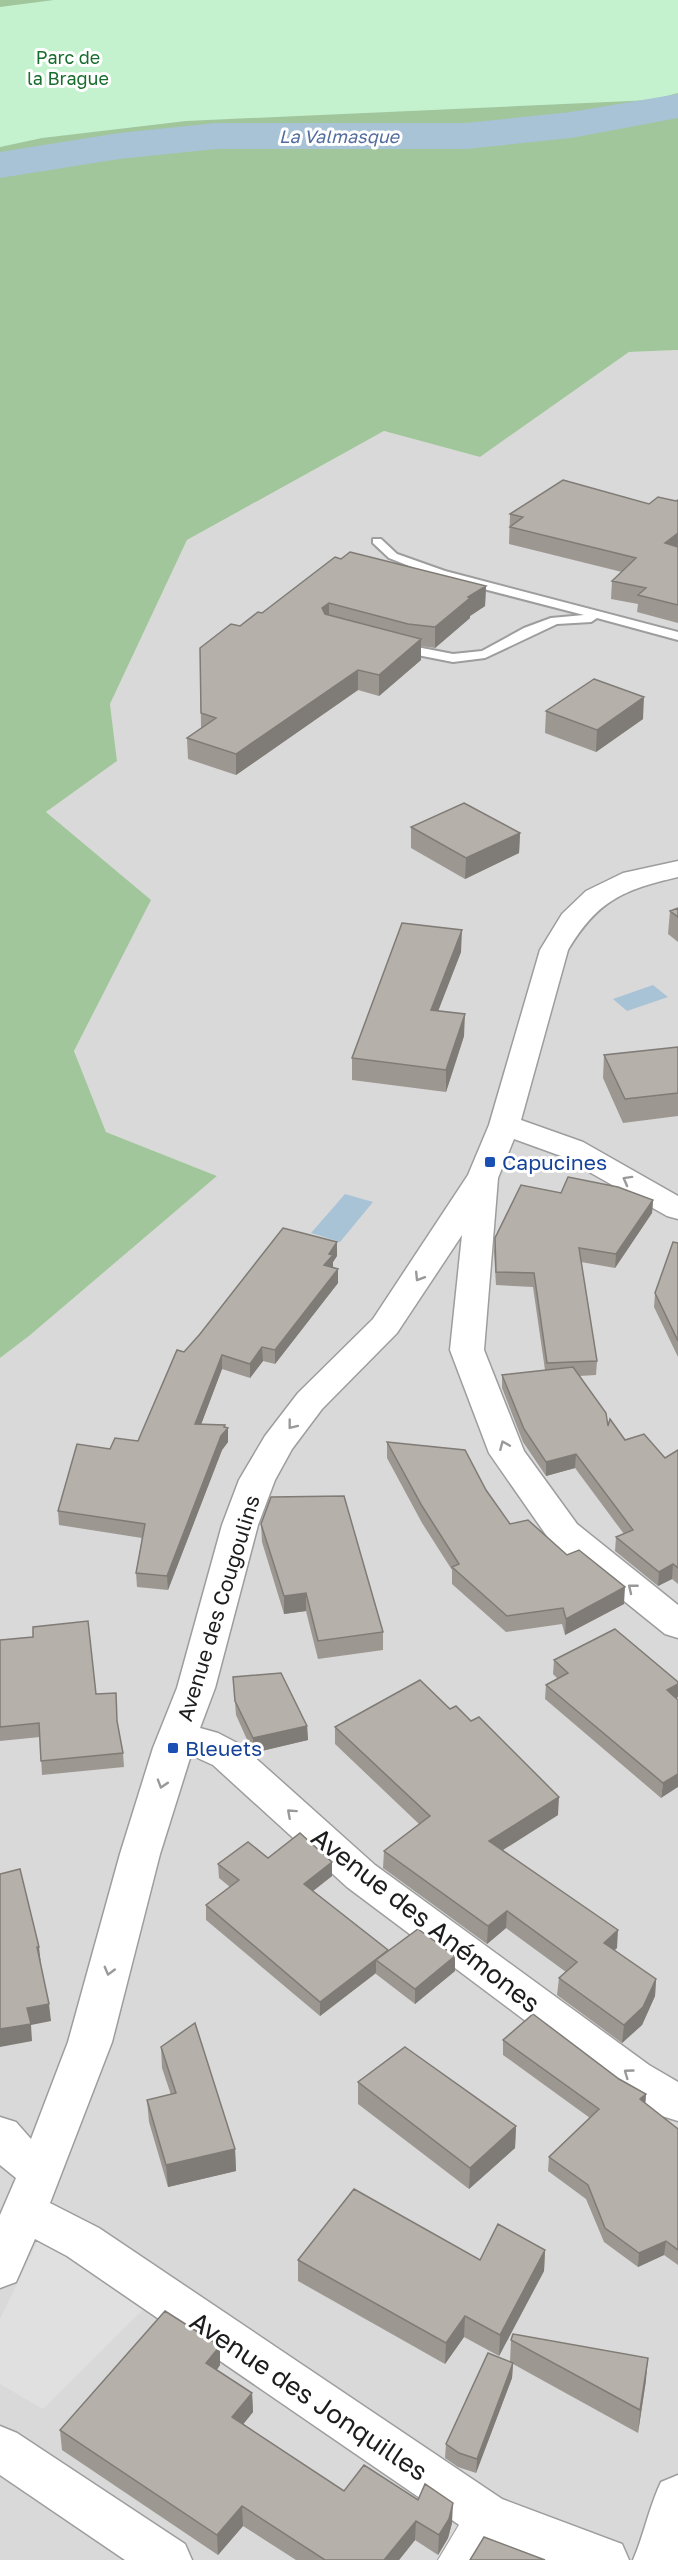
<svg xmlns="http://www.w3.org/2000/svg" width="678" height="2560" font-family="'Golos Text',sans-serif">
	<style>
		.residential { fill: #dad9d9 }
		.forest { fill: #a1c69c }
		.park { fill: #c4f2cf }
		.parking { fill: #e0e0e0 }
		.water { fill: #a8c3d5 }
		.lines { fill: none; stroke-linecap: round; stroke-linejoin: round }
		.river { fill: #a8c3d5; fill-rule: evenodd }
		.service-casing { stroke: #9d9d9d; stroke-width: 4 }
		.pedestrian-casing { stroke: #9d9d9d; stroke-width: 2 }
		.minor-casing { stroke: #9d9d9d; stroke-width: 3 }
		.service { fill: #fff; fill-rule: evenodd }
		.pedestrian { fill: #fff; fill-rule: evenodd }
		.minor { fill: #fff; fill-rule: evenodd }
		.wall { fill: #9c9791 }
		.shaded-wall { fill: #7f7b76 }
		.building { fill: #b5b0a9; stroke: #7f7b76; stroke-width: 1.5 }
		.oneway { stroke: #999 }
		.transit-dot { fill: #1a4fb4; stroke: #fff; stroke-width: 2 }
		.labels { text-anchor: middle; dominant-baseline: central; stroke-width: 6; stroke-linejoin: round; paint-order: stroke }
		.far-park-label { font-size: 18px; fill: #186c2d; stroke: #fff }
		.far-water-label { font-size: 18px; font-style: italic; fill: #546d9f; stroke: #fff }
		.transit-label { font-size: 21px; fill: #164399; stroke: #fff; text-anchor: start }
		.street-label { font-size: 21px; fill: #1c1c1c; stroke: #fff }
		.near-street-label { font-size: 26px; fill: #1c1c1c; stroke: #fff }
	</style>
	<rect width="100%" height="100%" fill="#eceae3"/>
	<path class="residential" d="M678,350V2560H0V1358L29,1336L217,1176L106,1132L74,1051L150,900L46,812L117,761L110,704L187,540L384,431L480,457L629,352Z"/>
	<path class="forest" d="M0,0H678V350L629,352L480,457L384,431L187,540L110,704L117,761L46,812L151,900L74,1051L106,1132L217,1176L29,1336L0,1358Z"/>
	<path class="park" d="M54,0H678V93L652,100L186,121L42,138L0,147V7Z"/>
	<path class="parking" d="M40,2236L148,2305L43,2409L0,2384V2319Z"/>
	<path class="water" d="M653,985L668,997L627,1011L613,999Z
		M345,1194L373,1202L340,1242L311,1233Z"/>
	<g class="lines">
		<path class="river" d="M678,94V118L571,138L466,149H216L119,159L0,178V152L119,133L216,123H466L571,112Z"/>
		<g class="service-casing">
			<path id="service" d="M373,539H381L397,554L445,571L678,632V640L597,618L591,622L557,624L485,658L453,662L397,651L395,648L401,644L453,654L482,651L524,628L551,618L584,615L437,577L389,558L373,543Z"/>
		</g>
		<g class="pedestrian-casing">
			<path id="pedestrian" d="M485,2497L498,2503L504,2515L478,2560H438L472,2503Z"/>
		</g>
		<g class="minor-casing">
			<path id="minor" d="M678,861V877C623,890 598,900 568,950L521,1120L583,1142L678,1196V1219L667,1216L561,1156L514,1139L498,1178L484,1350L524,1451L577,1524L678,1605V1638L665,1634L551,1542L489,1453L450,1350L462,1235L397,1333L322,1409L292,1449L275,1480L258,1525L215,1688L200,1728L218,1733L241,1745L375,1865L649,2065L678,2082V2121L662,2116L619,2091L347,1887L213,1765L191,1755L160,1854L112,2042L50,2203L99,2228L502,2499L622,2544L629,2560H543L468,2531L67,2256L35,2239L16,2282L0,2288V2215L16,2178L0,2165V2117L16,2122L31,2139L68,2042L120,1854L153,1748L177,1688L222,1525L239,1480L265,1436L298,1393L373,1319L468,1175L489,1125L540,950L562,914L586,891L623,873Z
				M0,2426L17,2433L185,2544L192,2560H125L0,2475Z
				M678,2475V2560H633C644,2535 649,2507 661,2482Z"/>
		</g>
		<use href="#service" class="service"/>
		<use href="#pedestrian" class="pedestrian"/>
		<use href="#minor" class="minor"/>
	</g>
	<path class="wall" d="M678,500V623L637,612L638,604L611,599L612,581L622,572L509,544L510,514L649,504L676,501Z
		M341,559L486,586L485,606L470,616V618L435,648L421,646V660L379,696L358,690L236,775L188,759L187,738L201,728L200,648L240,626L262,613Z
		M546,711L643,719L596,752L545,733Z
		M411,827L520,833L519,853L465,879L411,848Z
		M678,908V942L668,934L670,911Z
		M461,952L438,1011L464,1036L446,1092L352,1080V1058Z
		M678,1047V1116L623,1123L603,1078L604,1055Z
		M561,1193L653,1200L652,1213L615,1268L581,1262L597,1361L596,1375L579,1376L608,1426L625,1440L665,1458L678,1450V1584L672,1579L658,1586L615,1551L616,1537L624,1534L575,1468L546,1476L523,1442L502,1388V1375L545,1370L533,1287L496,1285L494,1252L495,1238Z
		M678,1243V1357L654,1307L655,1293Z
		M337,1256L333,1262V1268L338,1283L275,1364L263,1361L250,1378L222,1369L201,1424L225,1427L228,1442L222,1450L168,1590L137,1587L136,1573L142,1538L59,1525L58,1511L110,1449L138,1441L184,1352Z
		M387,1442L486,1490L510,1524L567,1555L624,1604L565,1635L562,1624L506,1632L452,1584V1570L422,1523L387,1458Z
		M261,1524L383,1632V1650L318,1659L306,1611L284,1614L262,1542Z
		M0,1640L96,1694L117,1722L123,1753L124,1767L42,1775L40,1737L0,1741Z
		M554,1660L678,1697L676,1698L661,1798L545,1699L546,1685L558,1679L553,1674Z
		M233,1677L307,1726L308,1740L253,1753L236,1715Z
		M335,1727L558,1815L502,1850L617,1948L614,1950L656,1979L655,1996L642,2025L622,2043L557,1995L559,1978L566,1972L506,1928L487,1944L383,1868L384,1851L419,1824L335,1744Z
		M268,1858L332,1876L313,1891L388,1950V1951L455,1971L415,2004L376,1974V1973L320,2016L206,1920V1905L230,1887L219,1878L218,1864Z
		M503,2040L619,2079L646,2094L645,2103L678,2129V2265L664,2255L638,2267L604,2242L586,2199L548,2171L549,2157L590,2118L503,2055Z
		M161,2047L235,2149L236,2171L168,2187L149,2122L147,2100L171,2095L162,2068Z
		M358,2082L516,2126L515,2148L469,2189L358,2104Z
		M545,2250L544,2271L499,2356L464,2337L445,2364L298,2281V2260H480Z
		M511,2340L646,2380L638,2433L513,2364L512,2378L476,2473L458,2467L445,2458L446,2444L510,2362Z
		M220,2346V2365L217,2370L252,2393L253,2412L243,2424L344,2491L452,2523L448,2538L438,2555L415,2540L399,2560H296L243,2526L218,2555L62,2450L60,2430Z"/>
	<path class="shaded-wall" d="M678,533V549L665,543Z
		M486,586L485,606L470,616V618L435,648V627L468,597Z
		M329,603V623L322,608Z
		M421,639V660L379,696V675Z
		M358,670V690L236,775V754Z
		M644,697L643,719L596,752L597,730Z
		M520,833L519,853L465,879L466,858Z
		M462,930L461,952L430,1032L431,1010Z
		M465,1014L464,1036L446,1092V1070Z
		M653,1200L652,1213L615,1268L616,1254Z
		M337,1242V1256L333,1262V1268L324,1265L329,1254Z
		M338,1269V1283L275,1364V1350Z
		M262,1347L263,1361L250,1378V1364Z
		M222,1355V1369L196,1438L195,1424Z
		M225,1425V1431L228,1428V1442L222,1450L168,1590L167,1576Z
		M576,1454L575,1468L546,1476V1462Z
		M673,1564L672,1579L658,1586L659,1572Z
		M625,1587L624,1604L565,1635L566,1619Z
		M306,1593V1611L284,1614V1596Z
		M678,1684V1697L666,1704L667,1690Z
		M307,1726L308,1740L253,1753V1738Z
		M678,1774V1787L661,1798L663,1783Z
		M559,1797L558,1815L489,1859V1841Z
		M332,1862V1876L304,1898V1884Z
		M507,1911L506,1928L487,1944L488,1926Z
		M618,1930L617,1948L603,1961L604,1943Z
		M37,1947H39L41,1964Z
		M388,1950V1964L376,1960V1973L320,2016V2002Z
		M455,1956V1971L415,2004V1989Z
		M656,1979L655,1996L642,2025L622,2043L624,2025Z
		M49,2004L51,2021L31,2025L32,2041L0,2047V2029L27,2008Z
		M646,2094L645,2109L640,2099Z
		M516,2126L515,2148L469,2189L470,2168Z
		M235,2149L236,2171L168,2187L166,2165Z
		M666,2241L664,2255L638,2267L639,2253Z
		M545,2250L544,2271L499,2356L500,2335Z
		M465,2316L464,2337L445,2364L446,2343Z
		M220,2346V2365L207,2383L206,2363Z
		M648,2358L646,2380L638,2433L640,2410Z
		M513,2363L512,2378L476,2473L477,2459Z
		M252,2393L253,2412L233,2437L232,2417Z
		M453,2503L452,2523L448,2538L438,2555L439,2535Z
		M242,2506L243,2526L218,2555L217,2535Z
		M416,2521L415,2540L399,2560H384Z"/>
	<path class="building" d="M563,480L649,504L658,497L676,501L678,500V533L665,543L678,547V605L638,595L646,588L612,581L636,558L510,527L523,517L510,514Z
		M350,552L486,586L468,597L470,598L435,627L408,624L329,603L322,608L325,614L421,639L379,675L358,670L236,754L187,738L216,718L201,713L200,648L231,624L240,626L258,612L262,613L335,557L341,559Z
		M594,679L644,697L597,730L546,711Z
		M464,803L520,833L466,858L411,827Z
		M678,908V917L670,911Z
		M402,923L462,930L431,1010L465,1014L446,1070L352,1058Z
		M678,1047V1093L625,1099L604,1055Z
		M568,1177L618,1187L653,1200L616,1254L579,1248L597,1361L547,1363L534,1273L496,1272L495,1238L521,1185L561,1193Z
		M283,1228L337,1242L329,1254L333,1255L324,1265L338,1269L275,1350L262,1347L250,1364L222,1355L195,1424L225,1425L224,1427L228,1428L221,1436L167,1576L136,1573L145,1524L58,1511L77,1444L110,1449L115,1438L138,1441L177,1350L184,1352L200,1334Z
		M673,1242L678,1243V1341L655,1293Z
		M573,1367L606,1413L608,1426L610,1419L625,1440L644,1434L665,1458L678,1450V1568L673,1564L659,1572L616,1537L633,1530L576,1454L546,1462L524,1429L502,1375Z
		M387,1442L465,1450L486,1490L510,1524L528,1520L567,1555L579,1550L625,1587L566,1619L563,1608L507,1616L452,1567L459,1564L422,1506Z
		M344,1496L383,1632L318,1641L306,1593L284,1596L261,1524L271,1497Z
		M88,1621L96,1694L116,1693L117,1721L123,1753L41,1761L39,1723L0,1727V1640L33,1637V1627Z
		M615,1629L678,1682V1684L667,1690L678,1700V1774L663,1783L546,1685L568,1673L554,1660Z
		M281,1673L307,1726L253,1738L235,1701L233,1677Z
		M420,1680L450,1709L456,1706L471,1721L479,1717L559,1797L489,1841L618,1930L604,1943L656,1979L643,2007L624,2025L559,1978L577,1962L507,1911L488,1926L384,1851L430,1816L335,1727Z
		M300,1833L332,1862L304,1884L388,1950L320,2002L206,1905L239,1880L218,1864L248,1842L268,1858Z
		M20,1869L39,1947H37L49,2004L27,2008L31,2024L0,2029V1874Z
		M418,1929L455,1956L415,1989L376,1960Z
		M533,2014L619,2079L646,2094L640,2099L678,2129V2250L666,2241L639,2253L605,2228L588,2185L549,2157L599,2109L503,2040Z
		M195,2023L235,2149L166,2165L147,2100L176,2093L161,2047Z
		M405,2047L516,2126L470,2168L358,2082Z
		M354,2189L480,2260L498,2224L545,2250L500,2335L465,2316L446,2343L298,2260Z
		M165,2311L220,2346L206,2363L252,2393L232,2417L344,2491L364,2465L418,2500L425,2484L453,2503L449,2519L439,2535L416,2521L384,2560H325L242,2506L217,2535L60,2430Z
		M513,2334L648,2358L640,2410L511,2340Z
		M488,2353L513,2363L477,2459L459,2453L446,2444Z
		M484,2537L545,2560H470Z"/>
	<defs><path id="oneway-chevron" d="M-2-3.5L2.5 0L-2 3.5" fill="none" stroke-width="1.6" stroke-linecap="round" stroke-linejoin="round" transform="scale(1.5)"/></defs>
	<g class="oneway">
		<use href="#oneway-chevron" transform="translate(627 1180) rotate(-151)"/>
		<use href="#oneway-chevron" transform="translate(419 1277) rotate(122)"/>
		<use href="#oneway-chevron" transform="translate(292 1425) rotate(128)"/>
		<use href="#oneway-chevron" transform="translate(504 1445) rotate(-113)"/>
		<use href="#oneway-chevron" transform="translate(632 1588) rotate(-141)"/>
		<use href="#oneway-chevron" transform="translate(162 1784) rotate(107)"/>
		<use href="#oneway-chevron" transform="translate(291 1813) rotate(-138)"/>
		<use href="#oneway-chevron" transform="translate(109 1971) rotate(105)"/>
		<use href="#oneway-chevron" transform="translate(628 2073) rotate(-144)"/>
	</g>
	<g class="transit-dot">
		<rect x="484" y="1156" width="12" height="12" rx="3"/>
		<rect x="167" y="1742" width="12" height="12" rx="3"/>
	</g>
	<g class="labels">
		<g class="far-park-label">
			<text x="68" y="57">Parc de<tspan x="68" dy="21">la Brague</tspan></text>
		</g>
		<g class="far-water-label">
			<text x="339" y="136">La Valmasque</text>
		</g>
		<g class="transit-label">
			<text x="502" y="1162">Capucines</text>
			<text x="185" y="1748">Bleuets</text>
		</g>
		<g class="street-label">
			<text transform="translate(218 1608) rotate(-73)">Avenue des Cougoulins</text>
		</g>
		<g class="near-street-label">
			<text transform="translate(426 1920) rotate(38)">Avenue des Anémones</text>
			<text transform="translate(309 2396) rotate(34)">Avenue des Jonquilles</text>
		</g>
	</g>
</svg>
